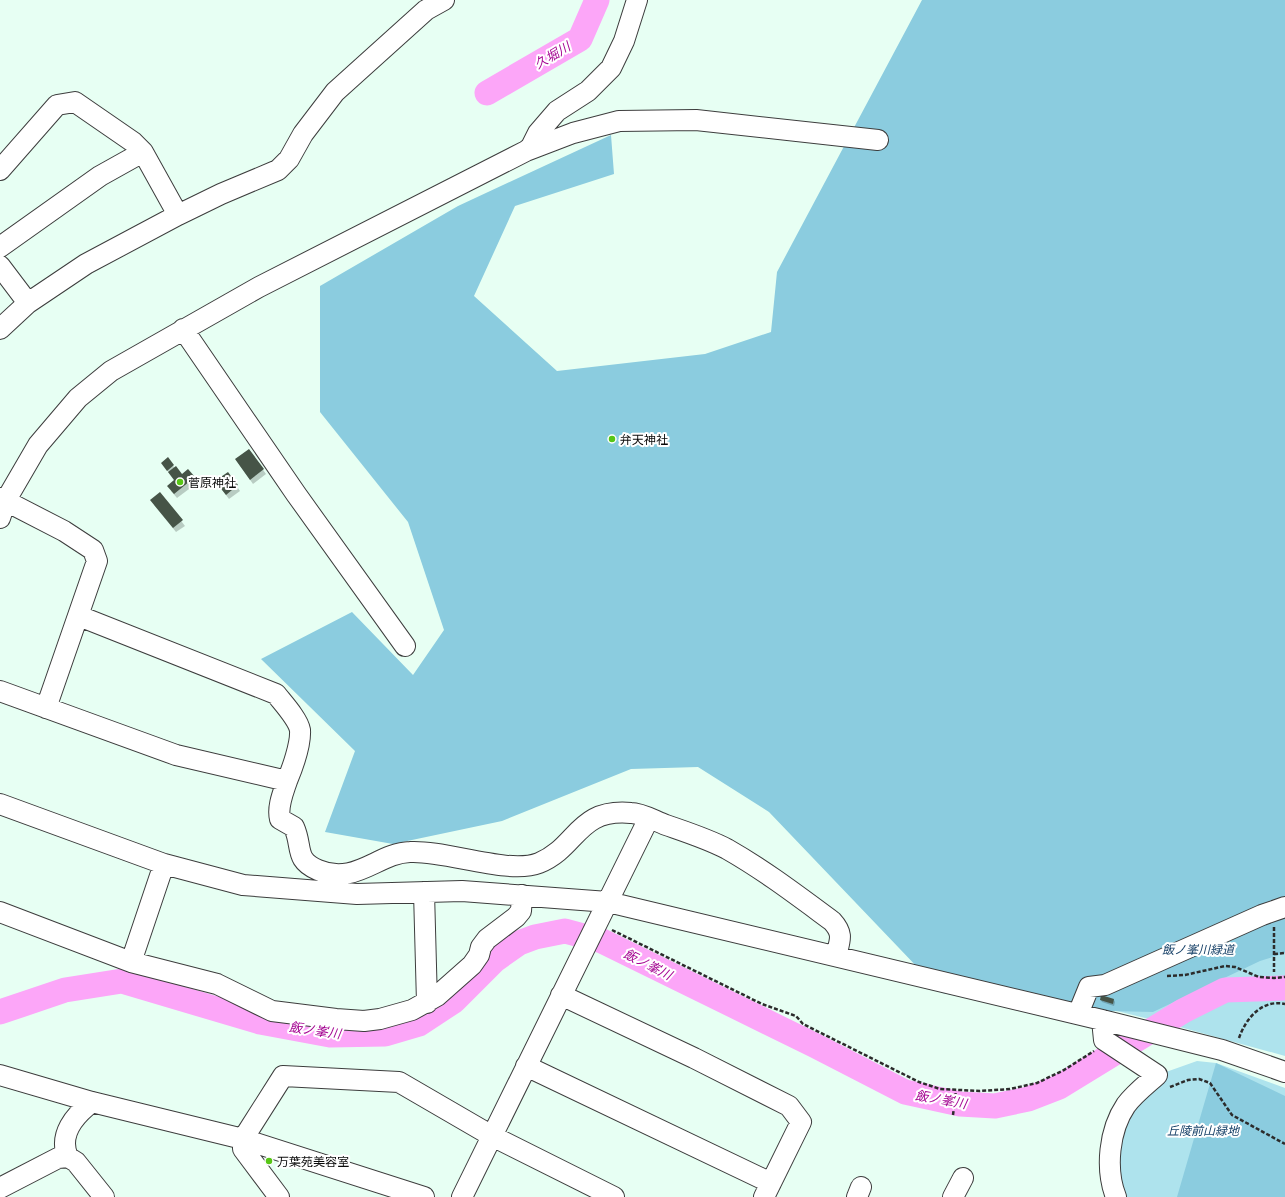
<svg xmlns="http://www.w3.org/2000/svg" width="1285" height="1197" font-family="'Noto Serif','Noto Sans JP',serif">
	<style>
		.green { fill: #aee3ed }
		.forest { fill: #8bccdf }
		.shadow { fill: #0003 }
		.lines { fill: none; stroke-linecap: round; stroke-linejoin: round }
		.river { stroke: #fca6f8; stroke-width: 25 }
		.building { fill: #465447 }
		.minor-casing { stroke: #3d3d3d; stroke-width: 22 }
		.path { stroke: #2c2c2c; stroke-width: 2.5; stroke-dasharray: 4 2; stroke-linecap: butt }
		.minor { stroke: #fff; stroke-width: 20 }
		.poi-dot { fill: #57c616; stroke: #fff; stroke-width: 1.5 }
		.labels { text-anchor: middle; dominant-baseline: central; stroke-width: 4; stroke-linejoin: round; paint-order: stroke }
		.poi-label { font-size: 12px; fill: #0a0a0a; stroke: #fff; text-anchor: start }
		.park-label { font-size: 12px; font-style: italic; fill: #164067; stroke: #fff }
		.water-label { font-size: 13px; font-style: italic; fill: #a60994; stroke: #fff }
	</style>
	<rect width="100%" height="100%" fill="#e7fff3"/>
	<path class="green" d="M1285,871V1056L1169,1024L1053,995Z
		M1197,1061L1216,1063L1285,1088V1197H1124L1117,1161L1124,1120L1166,1072Z"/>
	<path class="forest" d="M922,0H1285V953L1260,961L1153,1012L1027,1009L942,993L769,812L698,767L631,769L502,821L393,844L325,832L355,751L261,659L352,612L413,675L444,630L408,522L320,412V286L458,206L611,135L614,174L515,206L474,296L557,371L705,354L771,332L777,272Z
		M1216,1063L1285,1096V1197H1177Z"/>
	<path class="shadow" d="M249,450L266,474L253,484L236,460Z
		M163,465L173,466L182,475L194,478L197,483L177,498L171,491L175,481Z
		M228,473L240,491L229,499L219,486Z
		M160,493L185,526L176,532L154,505Z
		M1101,1000H1114L1115,1002L1114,1006L1102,1002Z"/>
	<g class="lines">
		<path class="river" d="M487,93L580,39L597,0
			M0,1012L65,990L122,981L260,1022L330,1035L385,1034L419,1024L454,1001L495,960L519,943L535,937L565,931L602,941L814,1045L905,1092L960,1104L995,1106L1028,1099L1059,1087L1183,1011L1225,990L1285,988"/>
	</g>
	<path class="building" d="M249,449L264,469L250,480L235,459Z
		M168,457L174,465L167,471L161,463Z
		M176,466L182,474L188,469L195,477L174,494L167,486L174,480L168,472Z
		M228,472L238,485L226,495L215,481Z
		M160,492L183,520L173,528L150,500Z
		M1101,995L1114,999L1113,1004L1100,1000Z"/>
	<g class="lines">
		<g class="minor-casing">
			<path id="minor" d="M526,151L531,147L538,133L557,111L588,91L611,68L624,41L637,0
				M0,170L57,105L75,102L133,142L143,152L178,215
				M0,247L100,176L143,152
				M0,266L28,303
				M0,329L28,303L86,264L178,215L221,194L278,170L289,159L303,134L335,92L426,10L444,0
				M183,329L296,494L405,646
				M0,498L64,531L93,550L97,561L46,708
				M0,518L6,500L38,445L78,398L111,371L259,287L526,151L573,133L619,121L696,120L878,140
				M0,691L176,755L287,781C292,769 301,744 300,730C298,719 283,703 276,694L79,616
				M287,781C283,793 277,807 280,819L294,827C303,847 294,860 318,870C355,886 378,853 410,852C446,850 508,875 539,863C578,847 577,808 631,813C642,813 655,821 666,825C686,832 708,839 727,849C764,870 798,896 832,921C844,934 840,940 836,956
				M0,804L164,864L243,885L357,894L462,891L608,902L1102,1020L1222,1050L1285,1072
				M424,892L427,1003
				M0,912L131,962L164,864
				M131,962L217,984L272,1011L336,1019L364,1021L380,1019L412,1010L437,996L472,965L479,955L481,947L487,939L516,917L521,911L522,895
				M561,995L694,1058L789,1106L801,1122L764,1197
				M1078,1014L1089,987L1105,985L1262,915L1285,907
				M1102,1020L1104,1040L1157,1075C1147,1084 1134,1094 1126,1105C1109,1130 1105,1169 1116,1197
				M526,1066L771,1183
				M0,1075L92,1102L243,1139L424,1197
				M68,1157C58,1135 75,1115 92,1102
				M0,1188L58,1158L68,1157L76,1162L104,1197
				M279,1197L243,1149V1139L283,1076L399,1082L492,1136L614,1197
				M462,1197L649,818
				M857,1197L861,1187
				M953,1197L963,1178"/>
		</g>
		<path class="path" d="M1274,927V972
			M612,930L762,1004L796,1016L803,1024L919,1082L940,1089L980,1091L1010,1089L1037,1083L1064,1070L1094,1051
			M1274,954L1285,953
			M1167,976L1185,975L1225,966L1235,967L1259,977L1274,978L1285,977
			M1239,1038C1246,1018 1262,999 1285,1004
			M1170,1087L1188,1080L1199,1079L1210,1083L1232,1115L1285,1144
			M953,1115L956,1091"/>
		<use href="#minor" class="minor"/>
	</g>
	<g class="poi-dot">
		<circle cx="612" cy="439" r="4"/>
		<circle cx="180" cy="482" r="4"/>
		<circle cx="269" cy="1161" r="4"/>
	</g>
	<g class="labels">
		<g class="poi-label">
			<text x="620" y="439">弁天神社</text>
			<text x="188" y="482">菅原神社</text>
			<text x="277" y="1161">万葉苑美容室</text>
		</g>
		<g class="park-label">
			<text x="1198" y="949">飯ノ峯川緑道</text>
			<text x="1203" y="1130">丘陵前山緑地</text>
		</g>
		<g class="water-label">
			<text transform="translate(552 55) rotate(-31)">久堀川</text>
			<text transform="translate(648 964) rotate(27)">飯ノ峯川</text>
			<text transform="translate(315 1030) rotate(8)">飯ノ峯川</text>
			<text transform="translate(941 1099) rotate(10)">飯ノ峯川</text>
		</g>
	</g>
</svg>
